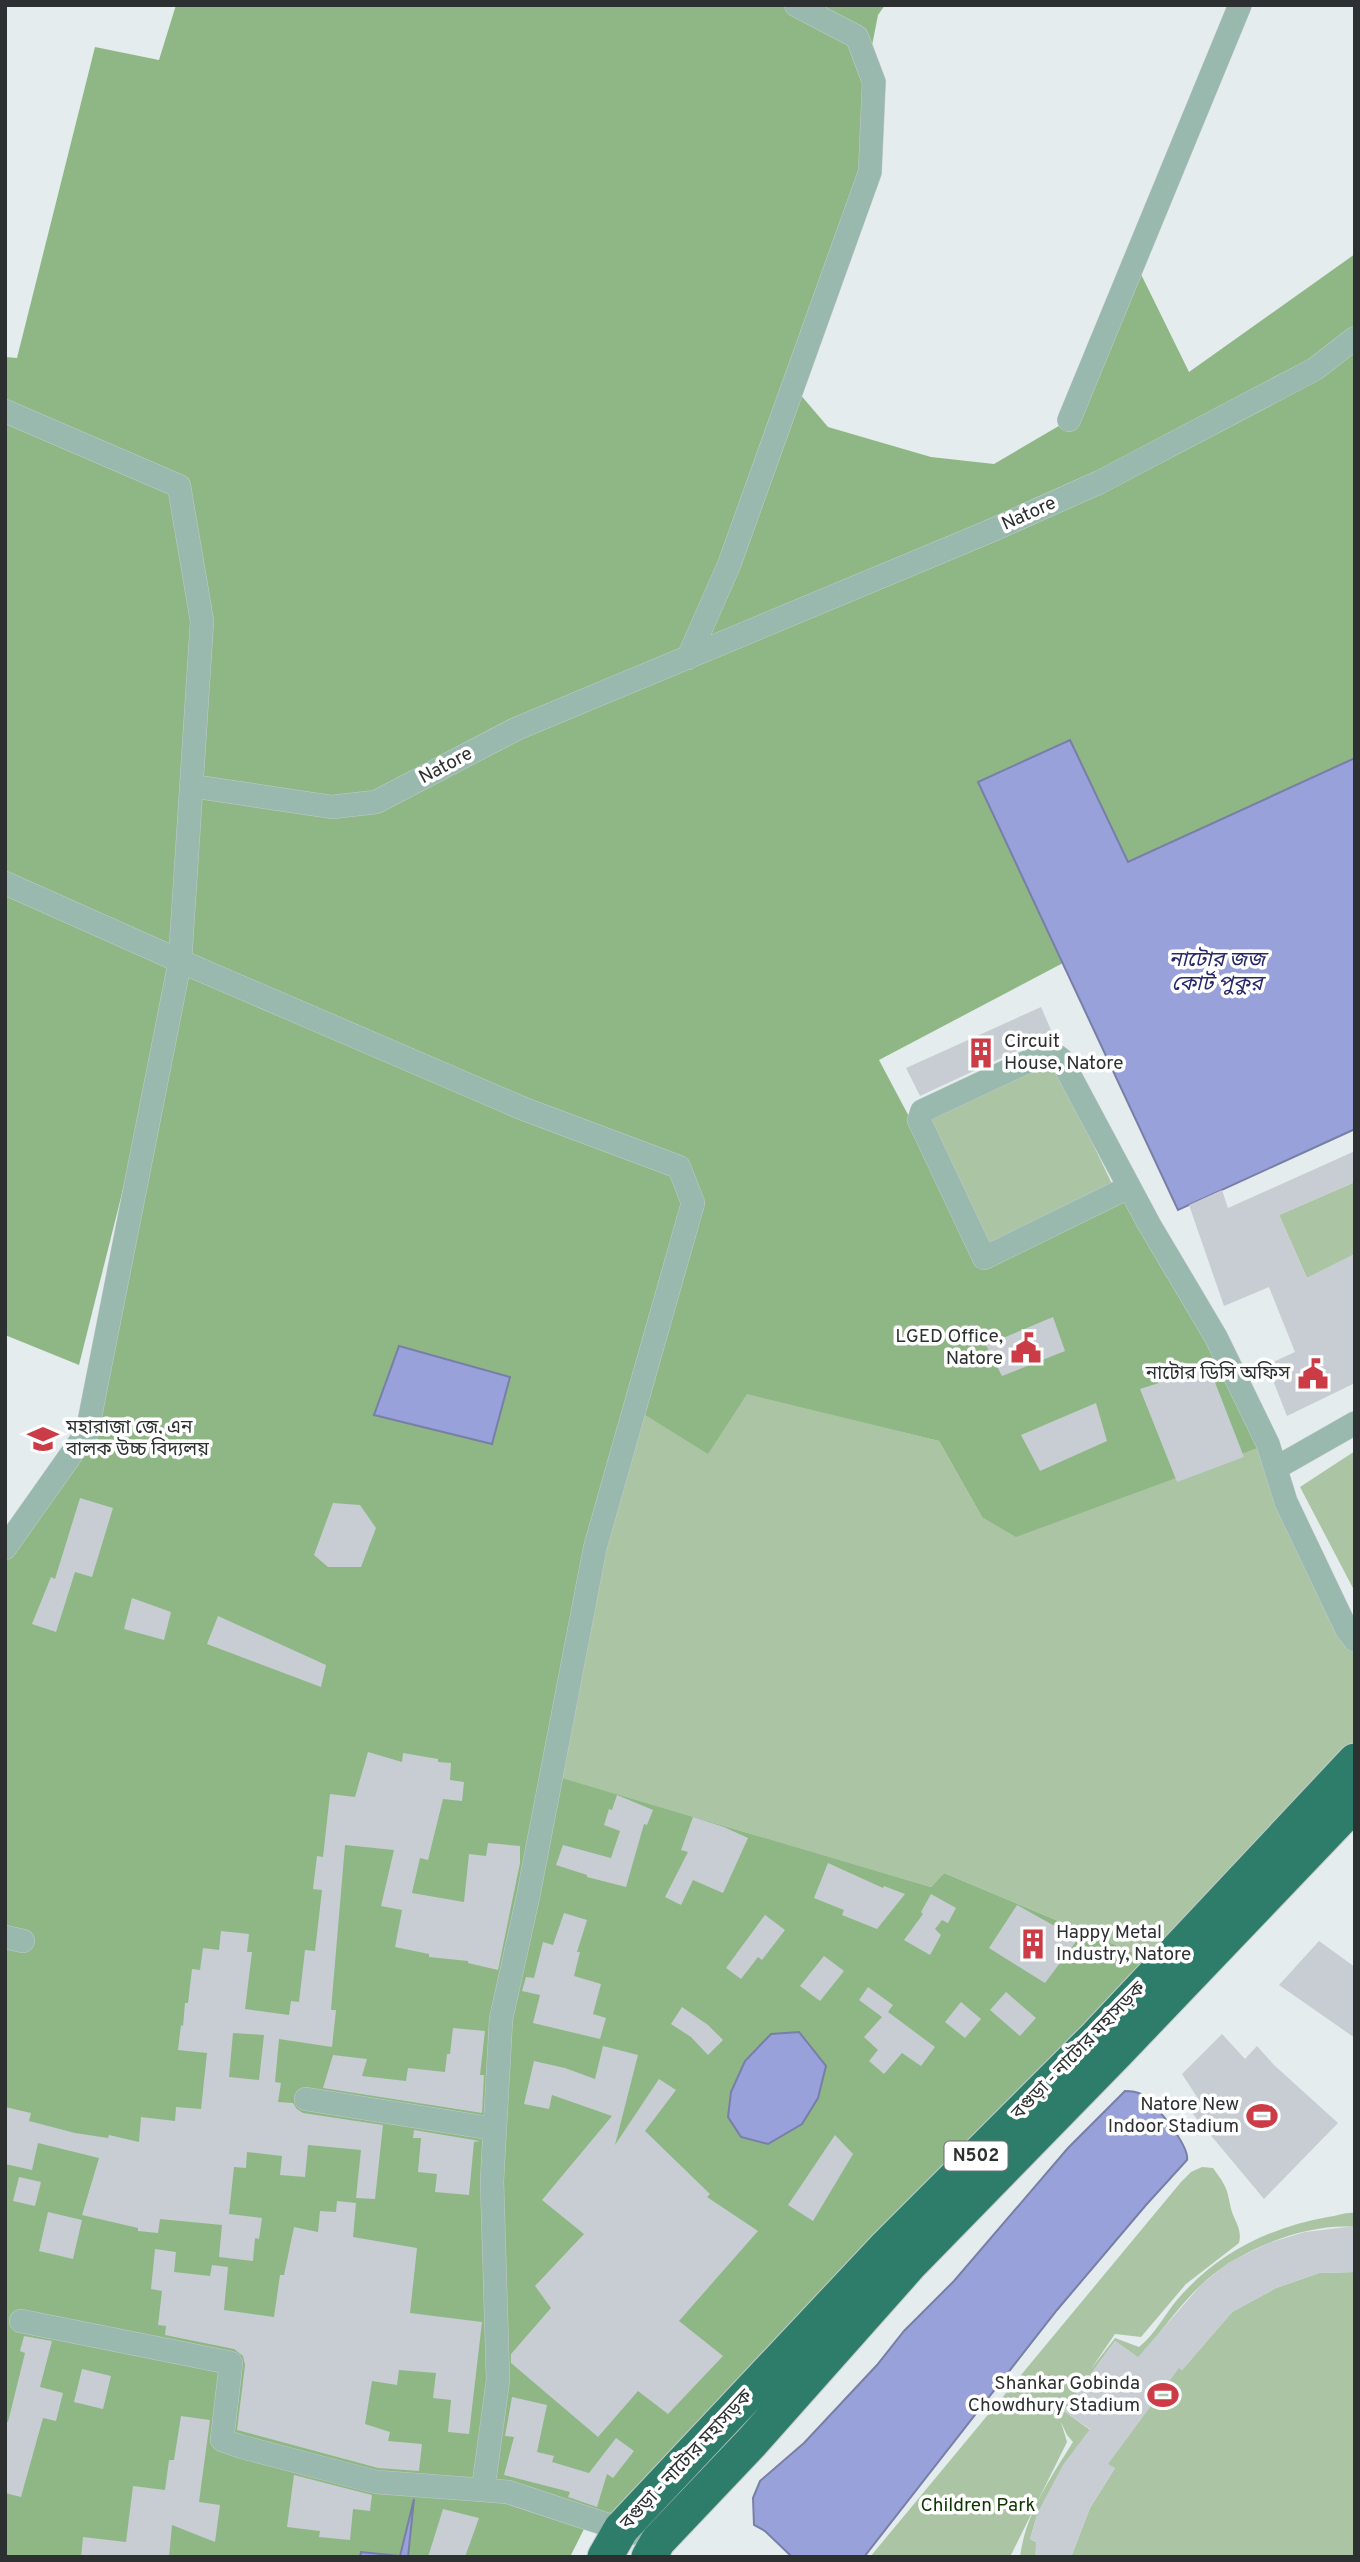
<svg xmlns="http://www.w3.org/2000/svg" width="1360" height="2562" font-family="Overpass,'Noto Sans Bengali',sans-serif">
	<style>
		.green { fill: #abc5a4; fill-rule: evenodd }
		.forest { fill: #8fb785 }
		.water { fill: #98a1d9; stroke: #787fa7; stroke-width: 2 }
		.building { fill: #c7cdd2; fill-rule: evenodd }
		.lines { fill: none; stroke-linecap: round; stroke-linejoin: round }
		.minor-casing { stroke: #c3cacc; stroke-width: 24 }
		.highway-casing { stroke: #c3cacc; stroke-width: 37 }
		.minor { stroke: #99b8ae; stroke-width: 23 }
		.highway { stroke: #2e7d6a; stroke-width: 35 }
		.labels { text-anchor: middle; dominant-baseline: central; stroke-width: 7; stroke-linejoin: round; paint-order: stroke }
		.shield { fill: #fff; stroke: #6c6e6f; stroke-width: 2 }
		.shield-label { font-size: 18px; font-weight: bold; fill: #2d3031 }
		.street-label { font-size: 19px; fill: #2d3031; stroke: #fff }
		.poi-label { font-size: 19px; fill: #2d3031; stroke: #fff; text-anchor: end }
		.park-label { font-size: 19px; fill: #0c3501; stroke: #fff }
		.water-label { font-size: 21px; font-style: italic; fill: #28296b; stroke: #fff }
	</style>
	<rect width="100%" height="100%" fill="#e4ecee"/>
	<path class="green" d="M1051,1057L1115,1190L990,1244L927,1110Z
		M1355,1182V1254L1307,1278L1279,1215Z
		M746,1393L939,1441L982,1517L1268,1444L1355,1640V1761L1163,1965L944,1873L931,1887L551,1775L635,1408Z
		M1355,1451V1592L1300,1487Z
		M1202,2167L1213,2168C1224,2183 1227,2187 1230,2204C1232,2219 1243,2227 1239,2243L1186,2284L1141,2337L1115,2334L1091,2369L1115,2338L1139,2347C1155,2334 1164,2316 1176,2301C1217,2253 1268,2228 1328,2217C1337,2216 1346,2212 1355,2213V2227C1304,2223 1236,2251 1200,2286C1182,2303 1167,2324 1151,2343L1182,2370L1232,2312L1276,2288L1319,2273L1355,2272V2557H1071L1090,2508L1115,2468L1038,2512L1030,2539L1065,2557H1020C1025,2515 1051,2477 1073,2442L1067,2435L1061,2422L1067,2442L1010,2557H870L1181,2182L1191,2172ZM1115,2341L1169,2380L1118,2450L1064,2411Z"/>
	<path class="forest" d="M176,5H885L878,15L868,66L871,155L793,386L828,427L931,457L994,464L1069,420L1135,262L1189,372L1355,254V758L1127,863L1070,740L979,782L1063,963L879,1060L984,1258L1129,1187L1268,1444L1016,1537L982,1517L939,1441L747,1394L708,1454L634,1408L552,1775L931,1887L944,1873L1163,1965L621,2529L589,2519L570,2557H408L413,2506L400,2556L362,2552L360,2557H5V1548L87,1432L175,982L79,1365L5,1335V357L17,358L95,47L159,60Z"/>
	<path class="water" d="M1070,740L1128,862L1355,758V1129L1178,1210L978,782Z
		M399,1346L510,1377L492,1444L374,1415Z
		M799,2032L826,2066L818,2098L802,2124L768,2144L741,2137L728,2117L731,2092L745,2061L771,2034Z
		M1125,2091C1131,2091 1135,2091 1141,2094C1154,2102 1190,2146 1187,2160L1146,2205L1057,2310L864,2557H792L765,2531L754,2525L753,2498L760,2481L804,2443L877,2365L904,2331L954,2281L1068,2148Z
		M414,2499L408,2557H360L361,2552L400,2556Z"/>
	<path class="building" d="M1041,1007L1054,1037L1044,1038L920,1096L906,1068Z
		M1355,1151V1182L1279,1215L1307,1278L1355,1254V1383L1287,1416L1267,1365L1295,1352L1269,1287L1224,1306L1189,1205L1222,1190L1228,1208Z
		M1053,1317L1065,1351L1002,1376L986,1345Z
		M1209,1367L1244,1457L1177,1482L1140,1389Z
		M1096,1403L1107,1441L1040,1471L1021,1435Z
		M80,1498L113,1508L92,1577L75,1572L56,1632L32,1624L51,1577L55,1579Z
		M333,1503L360,1505L376,1528L361,1567H328L314,1555Z
		M132,1598L171,1612L164,1640L124,1629Z
		M218,1616L326,1665L321,1687L207,1644Z
		M368,1752L402,1762L403,1753L438,1759V1762L451,1763L450,1780L464,1782L462,1801L443,1799L428,1860L420,1858L412,1893L464,1902L469,1854L486,1856L488,1843L520,1846V1863L498,1970L468,1963V1961L429,1957V1954L395,1947L402,1910L381,1906L394,1850L345,1845L331,2010H336L332,2047L279,2039L275,2082L281,2083L278,2102L293,2103L297,2109L303,2113L383,2125L375,2199L356,2198L361,2150L308,2145L305,2177L280,2175L282,2156L247,2152L246,2168L234,2167L229,2214L262,2218L259,2239L255,2238L253,2261L219,2257L222,2225L160,2219L158,2233L138,2231V2228L82,2215L99,2158L38,2143L32,2170L5,2164V2107L31,2113L29,2121L75,2133L108,2138L109,2135L139,2142L141,2117L175,2121L176,2107L201,2109L207,2053L178,2050L181,2025L183,2026L185,2003H188L192,1969L200,1970L203,1948L219,1950L221,1931L249,1934L247,1952H252L245,2009L289,2015L291,2001L299,2002L305,1950L315,1951L322,1890L313,1889L317,1856L323,1857L330,1794L355,1797ZM233,2033L264,2035L259,2080L229,2077Z
		M617,1795L653,1810L647,1825L644,1824L626,1887L587,1877V1875L556,1865L563,1845L611,1858L620,1831L604,1825L609,1809L612,1810Z
		M693,1817L724,1827L748,1838L723,1893L693,1880L681,1905L665,1897L688,1852L681,1850Z
		M828,1863L883,1888L884,1886L905,1894L877,1929L842,1915L844,1910L814,1898Z
		M931,1894L956,1908L948,1923L942,1920L935,1929L941,1935L930,1955L904,1940L923,1914L921,1912Z
		M1017,1905L1078,1939L1045,1983L989,1948Z
		M564,1913L587,1920L577,1952H580L574,1976L601,1984L593,2014L606,2018L600,2039L533,2023L540,1995L522,1991L526,1977L534,1978L543,1942L553,1945Z
		M765,1915L785,1930L762,1960L758,1957L741,1979L726,1968Z
		M1319,1941L1355,1967V2038L1279,1985Z
		M824,1956L844,1971L820,2001L800,1986Z
		M868,1987L893,2005L888,2012L935,2047L921,2066L902,2053L884,2074L869,2061L878,2050L864,2037L882,2017L859,2000Z
		M1006,1992L1036,2018L1020,2036L990,2010Z
		M961,2002L981,2019L965,2038L945,2022Z
		M682,2007L708,2025L723,2040L708,2055L691,2037L671,2024Z
		M453,2028L485,2031L480,2075H484L482,2113L323,2088L333,2055L367,2059L362,2076L406,2081L408,2068L445,2072L447,2054H450Z
		M1222,2034L1245,2059L1257,2046L1274,2065L1338,2123L1264,2199L1188,2108L1199,2100L1182,2074Z
		M603,2046L638,2055L615,2145L659,2079L676,2090L645,2131L710,2194L707,2197L758,2231L679,2321L723,2356L668,2414L638,2391L598,2437L511,2363V2354L551,2308L535,2286L584,2234L542,2200L612,2116L552,2095L549,2109L524,2104L534,2061L565,2068L595,2079Z
		M414,2130L480,2141L474,2142L469,2195L435,2192L437,2174L418,2172L421,2138H413Z
		M835,2135L853,2154L813,2221L788,2205Z
		M19,2177L41,2182L35,2206L13,2201Z
		M337,2201L356,2203L353,2237L417,2248L410,2313L482,2322L469,2434L448,2432L451,2400L433,2398L436,2373L399,2370L397,2385L372,2381L365,2424L390,2432L388,2441L422,2444L419,2471L378,2468L237,2430L245,2365L243,2356L234,2349L165,2335L166,2326L158,2325L162,2291L151,2289L155,2249L176,2252L174,2272L210,2276L212,2265L228,2267L224,2310L274,2317L280,2275H284L294,2227L318,2232L320,2211L336,2212Z
		M48,2212L82,2220L73,2259L39,2251Z
		M1347,2227H1355V2272L1319,2273L1276,2288L1232,2312L1182,2370L1179,2368L1108,2464L1115,2468L1090,2508L1071,2557H1035L1036,2542L1030,2539L1038,2512L1063,2465L1090,2429L1064,2411L1115,2341L1138,2357L1201,2285L1228,2263L1268,2243L1305,2232Z
		M24,2336L52,2341L40,2387L63,2393L56,2421L43,2418L21,2497L5,2493V2421L8,2422L25,2353L20,2351Z
		M82,2369L111,2376L103,2409L74,2402Z
		M512,2397L547,2405L537,2452L554,2456L552,2462L589,2473L616,2438L634,2451L613,2478L607,2474L597,2507L568,2497L570,2492L504,2475L514,2437L505,2436Z
		M181,2416L210,2420L199,2502L220,2505L215,2542L172,2525L169,2557H81L83,2537L126,2542L133,2486L165,2490L169,2460H174Z
		M294,2475L372,2495L370,2511L353,2509L350,2540L319,2537L320,2531L287,2527Z
		M443,2509L479,2518L465,2557H428Z"/>
	<g class="lines">
		<g class="minor-casing">
			<path id="minor" d="M5,411L179,486L202,621L180,961L87,1432L5,1548
				M1069,420L1240,5
				M688,658L729,565L870,172L874,82L857,37L796,5
				M192,786L332,807L376,802L516,729L988,532L1100,482L1315,369L1355,338
				M5,883L180,961L524,1109L679,1167L693,1203L595,1548L528,1897L501,2019L492,2181L498,2380L483,2490L508,2492L632,2533
				M1129,1187L984,1258L919,1120L922,1111L1050,1051L1061,1059L1149,1224L1216,1337L1268,1444L1286,1502L1347,1630L1355,1640
				M1276,1468L1355,1423
				M5,1937L23,1941
				M306,2099L495,2129
				M21,2321L231,2363L222,2440L242,2447L376,2482L483,2490"/>
		</g>
		<g class="highway-casing">
			<path id="highway" d="M605,2557L621,2529L887,2246L1097,2036L1355,1761
				M649,2557L658,2541L752,2442L911,2263L1117,2052L1355,1803"/>
		</g>
		<use href="#minor" class="minor"/>
		<use href="#highway" class="highway"/>
	</g>
	<defs>
		<g id="building-bare" transform="scale(2.415)"><path d="M-4-6H4V6H1V3H-1V6H-4ZM-2.5-4.3h1.7v1.8h-1.7ZM.8-4.3h1.7v1.8H.8ZM-2.5-1h1.7V.8h-1.7ZM.8-1h1.7V.8H.8Z" fill="#cc3c47" stroke="#fff" stroke-width="2.5" paint-order="stroke"/></g>
		<g id="civic-bare" transform="scale(2.415)"><path d="M-.6-6.5H3V-4.5H.6V-3L4-1V1h2V6H-6V1h2V-1L-.6-3ZM-1.2 2.5V6h2.4V2.5Z" fill="#cc3c47" stroke="#fff" stroke-width="2.5" paint-order="stroke"/></g>
		<g id="school-bare" transform="scale(2.415)"><path d="M0-5L7-2L0 1L-7-2ZM-4 1L0 2.5L4 1V4Q0 6-4 4Z" fill="#cc3c47" stroke="#fff" stroke-width="2.5" paint-order="stroke"/></g>
		<g id="stadium-bare" transform="scale(2.415)"><path d="M0-5a6.5 5 0 1 0 0 10a6.5 5 0 1 0 0-10ZM-3.5-1.8h7v3.6h-7Z" fill="#cc3c47" stroke="#fff" stroke-width="2.5" paint-order="stroke"/></g>
	</defs>
	<g fill-rule="evenodd">
		<use href="#building-bare" x="981" y="1053"/>
		<use href="#civic-bare" x="1026" y="1348"/>
		<use href="#civic-bare" x="1313" y="1374"/>
		<use href="#school-bare" x="43" y="1439"/>
		<use href="#building-bare" x="1033" y="1944"/>
		<use href="#stadium-bare" x="1262" y="2116"/>
		<use href="#stadium-bare" x="1163" y="2395"/>
	</g>
	<g class="labels">
		<rect class="shield" x="944.5" y="2141.5" width="63" height="29" rx="5"/>
		<g class="shield-label">
			<text x="976" y="2156">N502</text>
		</g>
		<g class="street-label">
			<text transform="translate(1029 514) rotate(-24)">Natore</text>
			<text transform="translate(446 766) rotate(-28)">Natore</text>
			<text transform="translate(1079 2051) rotate(-46)">বগুড়া - নাটোর মহাসড়ক</text>
			<text transform="translate(687 2460) rotate(-47)">বগুড়া - নাটোর মহাসড়ক</text>
		</g>
		<g class="poi-label">
			<text x="1004" y="1042" text-anchor="start">Circuit<tspan x="1004" dy="22">House, Natore</tspan></text>
			<text x="1003" y="1337">LGED Office,<tspan x="1003" dy="22">Natore</tspan></text>
			<text x="1290" y="1374">নাটোর ডিসি অফিস</text>
			<text x="66" y="1428" text-anchor="start">মহারাজা জে, এন<tspan x="66" dy="22">বালক উচ্চ বিদ্যলয়</tspan></text>
			<text x="1056" y="1933" text-anchor="start">Happy Metal<tspan x="1056" dy="22">Industry, Natore</tspan></text>
			<text x="1239" y="2105">Natore New<tspan x="1239" dy="22">Indoor Stadium</tspan></text>
			<text x="1140" y="2384">Shankar Gobinda<tspan x="1140" dy="22">Chowdhury Stadium</tspan></text>
		</g>
		<g class="park-label">
			<text x="978" y="2506">Children Park</text>
		</g>
		<g class="water-label">
			<text x="1217" y="960">নাটোর জজ<tspan x="1217" dy="24">কোর্ট পুকুর</tspan></text>
		</g>
	</g>
	<rect width="1360" height="2562" fill="none" stroke="#2d3031" stroke-width="14"/>
</svg>
